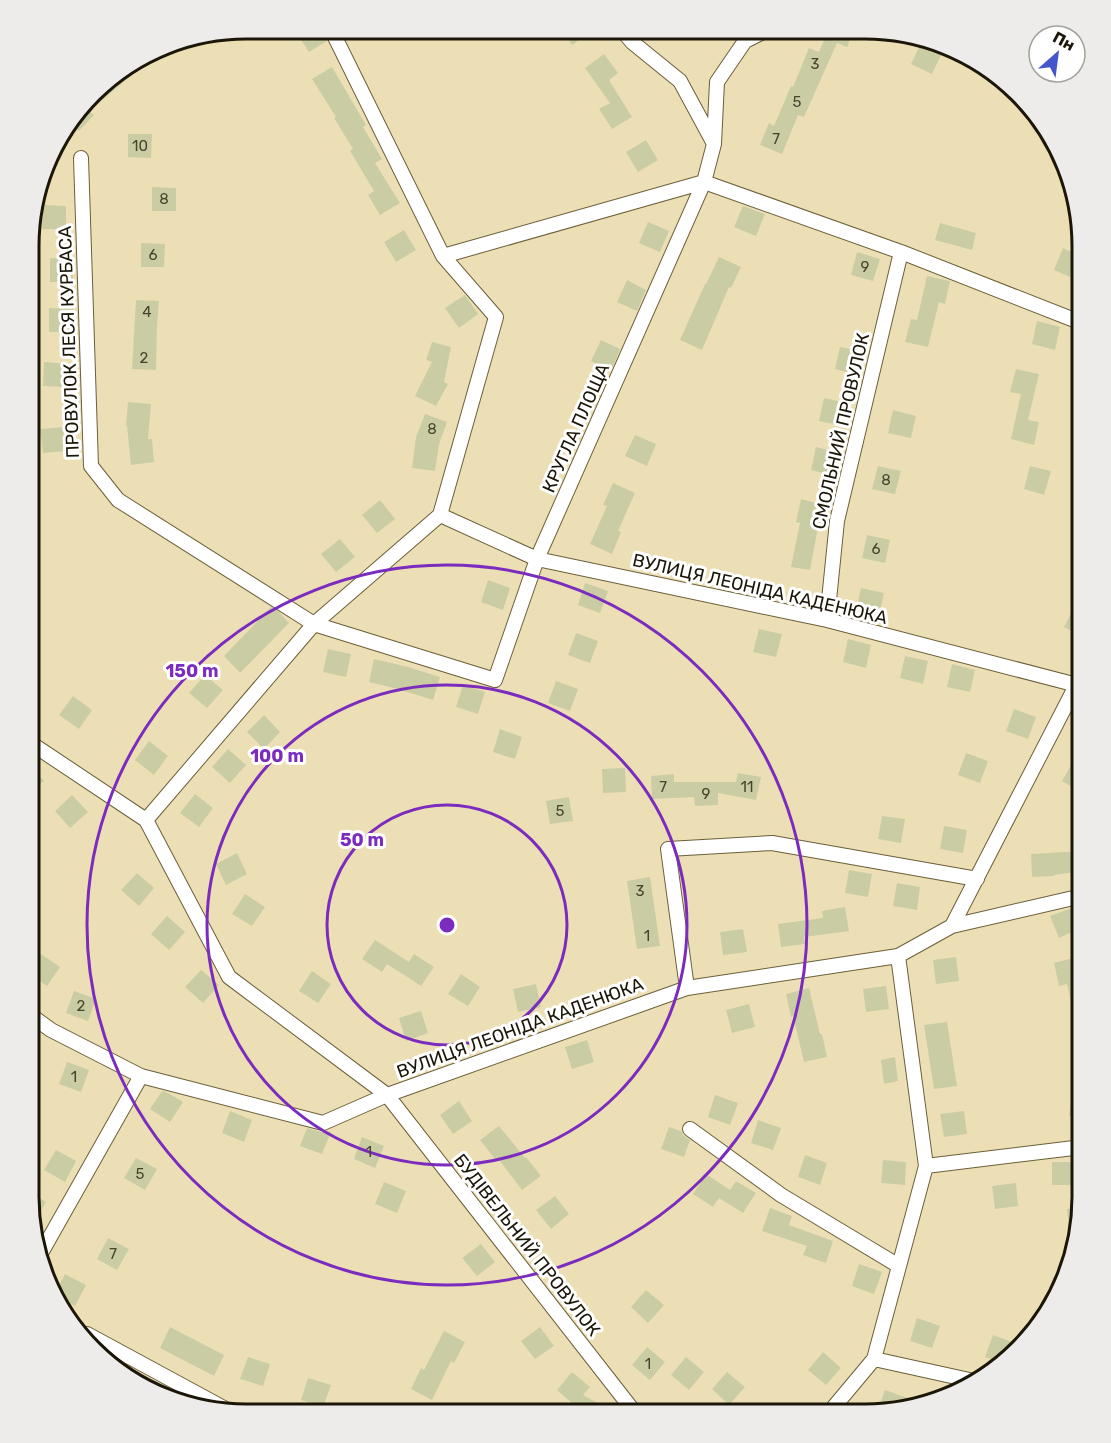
<svg xmlns="http://www.w3.org/2000/svg" width="1111" height="1443" font-family="Rubik,sans-serif">
	<style>
		.building { fill: #cacda3 }
		.lines { fill: none; stroke-linecap: round; stroke-linejoin: round }
		.minor-casing { stroke: #6b5f39; stroke-width: 16 }
		.minor { stroke: #fff; stroke-width: 14 }
		.ring { fill: none; stroke: #7b2cbf; stroke-width: 3 }
		.labels { text-anchor: middle; dominant-baseline: central; stroke-width: 6; stroke-linejoin: round; paint-order: stroke }
		.number-label { font-size: 15px; fill: #47442e }
		.street-label { font-size: 18px; fill: #1b1607; stroke: #fff }
		.rim { fill: none; stroke: #1b1607; stroke-width: 3 }
		.centre { fill: #7b2cbf; stroke: #fff; stroke-width: 3 }
		.ring-label { font-size: 18px; text-anchor: middle; font-weight: bold; fill: #7b2cbf; stroke: #fff; stroke-width: 6; stroke-linejoin: round; paint-order: stroke }
	</style>
	<rect width="100%" height="100%" fill="#eddfb5"/>
	<path class="building" d="M294,29H322L327,41L309,52Z
		M561,29H564L594,30L572,45Z
		M807,30H854L847,47L837,43L804,117L798,115L782,154L760,145L769,123L774,126L791,86L793,87L809,48L819,52L825,38Z
		M921,43L942,53L932,74L911,64Z
		M604,54L618,73L609,80L632,117L612,129L599,109L610,103L585,68Z
		M134,64L138,70L89,111L94,115L79,131L70,122L73,118L103,82Z
		M332,67L366,125L363,127L382,159L375,163L400,203L380,215L368,195L374,191L350,151L353,149L334,118L336,117L312,79Z
		M128,134H152L151,158L128,157Z
		M646,140L658,160L638,172L626,152Z
		M152,187L176,188V211H152Z
		M43,205L66,206V229H42Z
		M743,206L765,214L756,236L734,227Z
		M648,222L669,231L660,252L639,243Z
		M940,223L976,233L972,250L935,240Z
		M404,230L416,250L396,262L384,242Z
		M141,243L165,244L164,267H141Z
		M1063,248L1082,257V263L1075,279L1054,270Z
		M857,252L880,259L873,281L851,275Z
		M719,257L741,267L731,288L729,287L702,350L680,340L705,284H706Z
		M50,258L74,259L73,282H50Z
		M927,276L950,281L945,304L939,302L928,347L905,342L911,319L917,320Z
		M627,280L646,290L637,311L617,302Z
		M465,295L478,314L459,328L445,308Z
		M136,300L159,301L157,325L156,370L132,369Z
		M49,308L73,309V332H49Z
		M1037,321L1060,327L1055,350L1032,344Z
		M601,340L620,349L611,371L591,361Z
		M432,342L451,347L444,382L448,384L436,406L415,396L432,362L426,360Z
		M840,347L863,351L858,375L835,369Z
		M44,362L68,364L66,387L43,386Z
		M1016,369L1039,374L1028,420L1039,422L1034,445L1011,439L1021,394L1010,392Z
		M824,398L847,403L843,426L819,421Z
		M128,402L151,404L148,439H152L154,462L131,465L127,426H126Z
		M893,410L916,416L911,438L888,433Z
		M425,414L447,422L439,444L435,471L412,468L416,437Z
		M64,427L66,451L43,453L40,429Z
		M635,435L656,444L647,466L625,456Z
		M816,447L839,453L834,476L811,470Z
		M878,466L901,471L895,494L872,489Z
		M1030,466L1051,471L1044,495L1024,489Z
		M613,483L635,493L618,531L621,532L612,554L590,544L607,506L603,505Z
		M801,499L824,505L818,527L810,570L791,567L800,523L796,522Z
		M380,500L395,519L377,533L362,515Z
		M867,535L890,540L885,563L862,558Z
		M340,539L355,557L336,572L321,554Z
		M488,580L510,588L503,610L481,602Z
		M585,583L608,591L600,613L578,605Z
		M861,588L884,593L879,616L856,611Z
		M1082,591V637L1064,627Z
		M271,607L279,612L289,623L240,673L224,656Z
		M759,629L782,634L776,657L753,652Z
		M576,633L598,641L590,663L568,655Z
		M848,639L871,645L866,668L843,662Z
		M328,649L351,654L346,677L323,672Z
		M905,656L928,661L923,684L900,678Z
		M374,659L408,667L440,677L433,700L398,689L369,682Z
		M952,664L975,670L970,692L947,687Z
		M205,675L223,690L207,708L189,693Z
		M556,681L578,689L570,711L548,703Z
		M463,685L485,692L478,714L456,707Z
		M73,696L92,710L79,729L59,715Z
		M1014,709L1036,717L1028,739L1006,731Z
		M264,715L280,732L264,749L247,732Z
		M500,729L522,737L515,759L493,752Z
		M149,741L168,756L154,775L135,760Z
		M1082,746V793L1062,781Z
		M228,749L246,765L230,783L212,767Z
		M966,753L988,761L980,783L958,775Z
		M29,765L44,781L29,794Z
		M625,768L626,792L603,793L602,769Z
		M738,773L761,777L756,800L718,793V805L695,806L694,797L652,799L651,776L674,774V782H736Z
		M195,794L213,808L199,827L180,813Z
		M72,795L88,812L70,828L55,811Z
		M569,797L573,821L550,824L546,801Z
		M882,816L905,819L901,843L878,839Z
		M944,826L967,830L963,853L940,849Z
		M1082,851V871L1054,875V876L1032,877L1031,854Z
		M237,853L247,874L226,885L216,864Z
		M849,870L872,874L868,897L845,893Z
		M137,873L154,888L139,906L121,890Z
		M650,877L660,946L637,949L627,881Z
		M897,883L920,887L917,910L893,906Z
		M245,894L265,907L252,926L232,914Z
		M845,907L849,931L804,937L805,944L781,947L778,924L823,918L822,911Z
		M1072,908L1081,928L1059,938L1050,916Z
		M167,916L185,932L169,950L151,934Z
		M743,929L747,952L723,955L720,932Z
		M375,940L409,962L414,954L434,967L421,986L387,964L382,972L362,959Z
		M41,954L60,967L47,986L29,974V971Z
		M956,957L959,981L936,984L933,960Z
		M1077,957L1082,979V1027L1077,1028L1067,984L1059,986L1054,963Z
		M201,970L219,985L203,1003L185,987Z
		M312,971L331,984L318,1003L299,991Z
		M461,974L480,987L468,1006L448,994Z
		M536,984L541,1007L518,1012L513,989Z
		M886,986L889,1009L866,1012L863,989Z
		M809,988L820,1034H822L827,1057L804,1062L793,1016L791,1017L786,994Z
		M74,991L96,999L88,1021L66,1013Z
		M749,1004L755,1027L732,1033L726,1010Z
		M421,1011L428,1033L406,1041L399,1018Z
		M947,1022L957,1086L934,1089L924,1025Z
		M587,1040L594,1062L572,1069L565,1047Z
		M895,1057L898,1081L884,1084L881,1060Z
		M67,1062L89,1070L81,1092L59,1084Z
		M1074,1076H1082V1118L1069,1116Z
		M162,1091L166,1092L183,1102L170,1122L150,1109Z
		M715,1095L738,1103L730,1125L708,1117Z
		M459,1101L472,1121L453,1134L440,1115Z
		M230,1111L252,1120L244,1142L222,1133Z
		M964,1111L967,1134L944,1137L940,1114Z
		M758,1120L781,1128L773,1150L751,1143Z
		M499,1126L525,1158L526,1157L541,1176L522,1190L497,1157L495,1159L480,1140Z
		M669,1127L681,1131L684,1136L690,1140L684,1157L661,1149Z
		M307,1128L321,1132L327,1131L331,1132L322,1154L300,1146Z
		M362,1137L384,1146L375,1168L354,1159Z
		M56,1150L76,1161L65,1182L44,1170Z
		M805,1155L827,1163L820,1185L798,1177Z
		M136,1158L157,1169L145,1190L124,1178Z
		M883,1160L906,1162L905,1185L881,1183Z
		M1052,1162H1075L1076,1185H1052Z
		M706,1174L730,1190L736,1181L756,1193L743,1213L719,1198L713,1207L693,1194Z
		M384,1182L406,1191L397,1213L375,1204Z
		M1016,1183L1018,1206L995,1209L992,1186Z
		M29,1192L46,1202L34,1223L28,1198Z
		M555,1196L569,1214L551,1229L536,1210Z
		M770,1208L792,1216L789,1225L833,1241L826,1263L803,1255L807,1246L762,1231Z
		M1082,1208V1212L1071,1244L1067,1209Z
		M108,1238L129,1249L117,1270L97,1259Z
		M481,1244L495,1262L477,1276L462,1258Z
		M859,1264L882,1272L874,1294L852,1286Z
		M65,1274L86,1285L75,1306L54,1295Z
		M646,1290L664,1305L648,1323L631,1307Z
		M917,1318L940,1326L932,1348L910,1341Z
		M170,1327L224,1355L214,1376L160,1348Z
		M540,1327L554,1346L535,1359L521,1341Z
		M444,1331L465,1342L454,1363L451,1361L432,1400L411,1389L421,1368L424,1370Z
		M993,1335L1017,1344L996,1361L985,1357Z
		M647,1347L665,1362L650,1380L632,1365Z
		M823,1352L841,1368L826,1385L808,1370Z
		M248,1357L270,1364L263,1386L240,1379Z
		M686,1357L704,1372L689,1390L671,1375Z
		M572,1372L590,1387L583,1395L618,1414H584L557,1390Z
		M727,1372L745,1387L729,1405L712,1389Z
		M308,1378L331,1385L323,1407L301,1400Z
		M885,1390L919,1402L877,1412Z"/>
	<g class="lines">
		<g class="minor-casing">
			<path id="minor" d="M622,30L632,42L680,81L713,142
				M81,158L91,466L118,500L314,624L495,680L537,559L704,182L714,144L717,82L745,41L767,30
				M443,256L704,182L901,252L1082,323
				M440,515L537,559L827,620L1077,685
				M827,620L837,521L901,252
				M29,742L146,820L229,977L387,1095L687,988L898,956L952,926L1082,674
				M146,820L314,624L440,515L496,317L443,256L331,29
				M952,926L1082,896
				M898,956L926,1166
				M687,988L668,849L772,843L977,879
				M29,1014L51,1030L141,1076
				M690,1129L781,1195L899,1266
				M41,1253L141,1076L323,1123L387,1095L632,1409L640,1414
				M87,1334L231,1412L234,1413
				M874,1359L974,1381
				M828,1414L874,1359L926,1166L1082,1147"/>
		</g>
		<use href="#minor" class="minor"/>
	</g>
	<g class="ring">
		<circle cx="447" cy="925" r="120"/>
		<circle cx="447" cy="925" r="240"/>
		<circle cx="447" cy="925" r="360"/>
	</g>
	<g class="labels">
		<g class="number-label">
			<text x="815" y="64">3</text>
			<text x="797" y="102">5</text>
			<text x="776" y="139">7</text>
			<text x="140" y="146">10</text>
			<text x="164" y="199">8</text>
			<text x="153" y="255">6</text>
			<text x="865" y="267">9</text>
			<text x="147" y="312">4</text>
			<text x="144" y="358">2</text>
			<text x="432" y="429">8</text>
			<text x="886" y="480">8</text>
			<text x="876" y="549">6</text>
			<text x="663" y="787">7</text>
			<text x="747" y="787">11</text>
			<text x="706" y="794">9</text>
			<text x="560" y="811">5</text>
			<text x="640" y="891">3</text>
			<text x="647" y="936">1</text>
			<text x="81" y="1006">2</text>
			<text x="74" y="1077">1</text>
			<text x="369" y="1152">1</text>
			<text x="140" y="1174">5</text>
			<text x="113" y="1254">7</text>
			<text x="648" y="1364">1</text>
		</g>
		<g class="street-label">
			<text transform="translate(69 342) rotate(-92)">ПРОВУЛОК ЛЕСЯ КУРБАСА</text>
			<text transform="translate(576 428) rotate(-66)">КРУГЛА ПЛОЩА</text>
			<text transform="translate(841 431) rotate(-77)">СМОЛЬНИЙ ПРОВУЛОК</text>
			<text transform="translate(760 589) rotate(13)">ВУЛИЦЯ ЛЕОНІДА КАДЕНЮКА</text>
			<text transform="translate(520 1028) rotate(-20)">ВУЛИЦЯ ЛЕОНІДА КАДЕНЮКА</text>
			<text transform="translate(527 1245) rotate(52)">БУДІВЕЛЬНИЙ ПРОВУЛОК</text>
		</g>
	</g>
	<path d="M0 0H1111V1443H0ZM246 39H865A207 207 0 0 1 1072 246V1197A207 207 0 0 1 865 1404H246A207 207 0 0 1 39 1197V246A207 207 0 0 1 246 39Z" fill="#edeceb" fill-rule="evenodd"/>
	<path class="rim" d="M246 39H865A207 207 0 0 1 1072 246V1197A207 207 0 0 1 865 1404H246A207 207 0 0 1 39 1197V246A207 207 0 0 1 246 39Z"/>
	<circle cx="447" cy="925" r="9" class="centre"/>
	<g class="ring-label">
		<text x="192" y="677">150 m</text>
		<text x="277" y="762">100 m</text>
		<text x="362" y="846">50 m</text>
	</g>
	<g transform="translate(1057 54) rotate(28)"><circle r="28" fill="#ffffff" stroke="#a4a29c" stroke-width="1.5"/>
	<path d="M0-4.5L10 22L0 15L-10 22Z" fill="#4556cb"/>
	<text y="-9" font-size="16" font-weight="bold" text-anchor="middle" fill="#1b1607">Пн</text>
	</g>
</svg>
